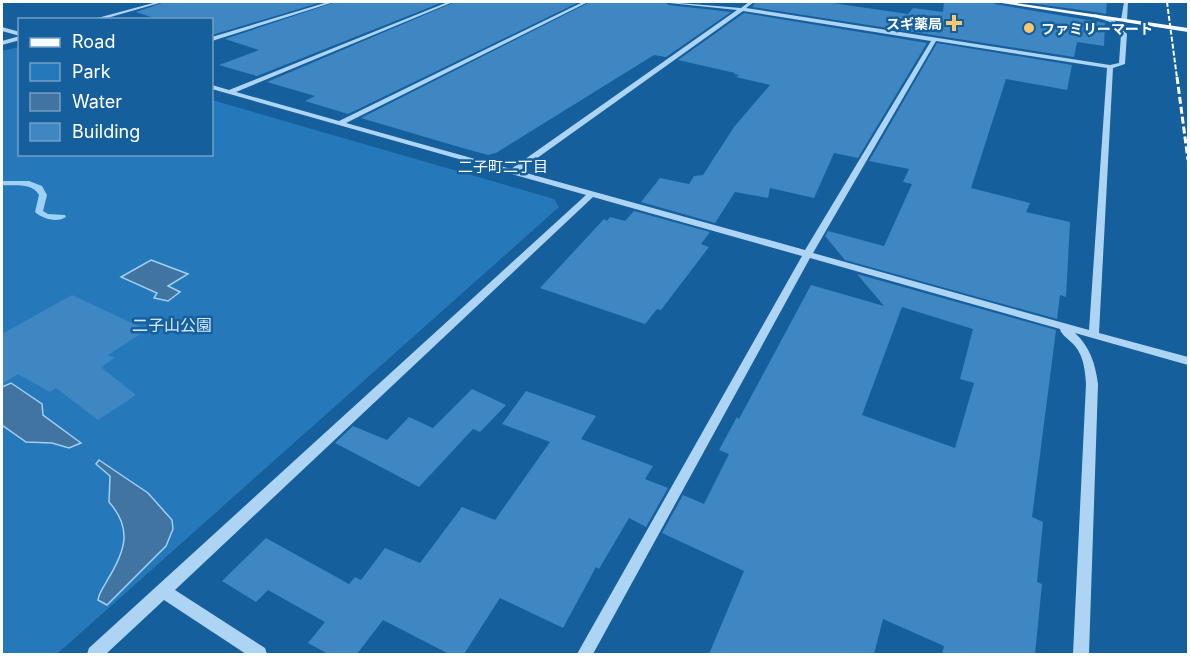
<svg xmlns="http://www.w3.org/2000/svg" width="1190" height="656" font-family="Inter,'Noto Sans JP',sans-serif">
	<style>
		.green { fill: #2578ba }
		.water { fill: #4174a0; stroke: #9fd0f5; stroke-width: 1.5 }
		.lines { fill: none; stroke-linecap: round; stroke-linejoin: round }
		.stream { fill: #9fd0f5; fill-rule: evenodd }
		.building { fill: #3e87c3; fill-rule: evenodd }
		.minor { fill: #add4f3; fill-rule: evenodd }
		.major { fill: #f8fcff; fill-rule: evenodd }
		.rail-far1 { stroke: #fff; stroke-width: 2; stroke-dasharray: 5 2; stroke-linecap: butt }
		.rail { stroke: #fff; stroke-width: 3; stroke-dasharray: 7 3; stroke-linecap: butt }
		.poi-dot { fill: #ffc66e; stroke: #165f9d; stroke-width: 2 }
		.labels { text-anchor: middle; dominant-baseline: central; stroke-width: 5; stroke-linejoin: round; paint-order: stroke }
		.far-poi-label { font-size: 14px; font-weight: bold; fill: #fff; stroke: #165f9d; text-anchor: end }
		.far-neighbourhood-label { font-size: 15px; fill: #fff; stroke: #165f9d }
		.park-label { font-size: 16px; fill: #d5ebfd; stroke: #165f9d }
	</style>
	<rect width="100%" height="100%" fill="#165f9d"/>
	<path class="green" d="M19,47L20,154H212V100L554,199L559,207L57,654H2V51Z"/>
	<path class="water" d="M151,260L188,274L168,286L180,292L168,301L154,298L157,293L121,277Z
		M11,383L42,404L43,415L81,443L69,448L52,443L26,442L2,425V387Z
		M99,460L148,493L172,520L173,529L166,546L107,605L98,600C99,592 104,587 108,579C125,551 133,529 109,502L110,476L96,464Z"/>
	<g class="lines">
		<path class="stream" d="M2,181H29L42,186L47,195L43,211L48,214L65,215L66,217C57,223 43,219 35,212L39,195C32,182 14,186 2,185Z"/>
	</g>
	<path class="building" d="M165,2H322L212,35V20H160L136,12Z
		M336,2H443L257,76L219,65L259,50L225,39Z
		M455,2H579L348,114L305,101L315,96L267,82Z
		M590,2H665L669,5L731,12L666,57L654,55L496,153L488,155L459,147L361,118Z
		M756,2H825L908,14L913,8L943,12L944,2H993L995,4L1105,23L1104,46L1077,42L1074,57L752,7Z
		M1022,2H1107L1106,14L1096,12Z
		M744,13L927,43L858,158L834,153L814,198L770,188L768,198L735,192L715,223L641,202L660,178L689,184L694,176L703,175L734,127L770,85L736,77L739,75L734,74L735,73L678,60Z
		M937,43L1072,65L1067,90L1006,79L971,188L1030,203L1026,212L1070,222L1066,297L1060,295L1057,319L845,260L825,236L828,231L884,246L912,184L903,182L909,169L869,161Z
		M634,211L710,232L701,244L709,247L661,310L657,309L645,324L540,288L604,219L607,221L610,217L625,221Z
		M857,274L1056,330L1032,517L1043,522L1037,582L1042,584L1035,654H942L944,646L883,619L874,654H709L744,571L662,533L683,495L704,504L729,454L719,450L737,417L739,419L811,285L884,306ZM902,307L973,329L960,379L974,383L955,448L862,415Z
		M72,295L147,330L108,355L115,358L101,367L136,395L98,420L56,388L50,392L18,374L2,384V334Z
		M472,389L506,405L480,432L473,429L419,487L335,443L353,426L387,440L409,417L433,428Z
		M526,391L596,416L581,439L653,466L645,479L668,488L646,527L629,518L599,569L596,567L563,628L500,598L464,654H449L383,620L357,654H328L308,643L325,622L268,590L256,602L222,581L266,538L349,584L355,577L361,580L385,548L420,563L462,507L495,520L550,442L502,424Z"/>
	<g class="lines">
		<path class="minor" d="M157,2H163L100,20H90Z
			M328,2H334L212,41V37Z
			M448,2H453L236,92L339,121L583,2H588L346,123L511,169L737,10L669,3L667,2L741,8L749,2H754L746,8L1110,65L1119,63L1121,34L1110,22L1092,16L1095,14L1114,20L1127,34L1125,64L1113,68L1099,333L1188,357V365L1075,333C1090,347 1095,363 1098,384L1089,654H1073L1086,384C1085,371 1084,357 1075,346C1070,340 1061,335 1060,329L810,258L593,654H577L802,256L593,197L175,590L265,648L267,654H246L164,600L106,654H87L89,648L586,195L212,89V85L229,90ZM743,11L931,41L805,250L519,171ZM936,41L1107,68L1089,330L813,253Z
			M1124,2H1128L1127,20L1124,22L1121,20Z
			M2,27L20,32V36L2,31Z
			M20,36V40L2,45V41Z"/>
		<path class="major" d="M995,2H1010L1188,28V32Z"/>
		<path class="rail-far1" d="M1167,2L1177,78"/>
		<path class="rail" d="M1177,77L1188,160"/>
	</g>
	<g class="poi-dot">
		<path d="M951 14h6v6h6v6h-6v6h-6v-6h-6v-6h6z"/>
		<circle cx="1029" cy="28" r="6"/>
	</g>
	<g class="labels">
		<g class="far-poi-label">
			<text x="942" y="23">スギ薬局</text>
			<text x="1041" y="28" text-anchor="start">ファミリーマート</text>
		</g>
		<g class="far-neighbourhood-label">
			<text x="503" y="166">二子町二丁目</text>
		</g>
		<g class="park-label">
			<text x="172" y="325">二子山公園</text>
		</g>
	</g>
	<rect width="1190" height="656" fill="none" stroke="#ffffff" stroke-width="6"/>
	<rect x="18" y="18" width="195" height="138" fill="#165f9d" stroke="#739fc4" stroke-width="1.5"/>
	<rect x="30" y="38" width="30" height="9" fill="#f8fcff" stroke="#739fc4" stroke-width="1.5"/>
	<text x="72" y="48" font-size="18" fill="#ffffff">Road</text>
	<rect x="30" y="63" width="30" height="18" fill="#2578ba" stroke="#739fc4" stroke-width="1.5"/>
	<text x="72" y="78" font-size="18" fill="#ffffff">Park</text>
	<rect x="30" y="93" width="30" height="18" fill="#4174a0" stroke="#739fc4" stroke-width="1.5"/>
	<text x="72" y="108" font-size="18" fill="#ffffff">Water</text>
	<rect x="30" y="123" width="30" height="18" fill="#3e87c3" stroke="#739fc4" stroke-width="1.5"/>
	<text x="72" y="138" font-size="18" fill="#ffffff">Building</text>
</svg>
